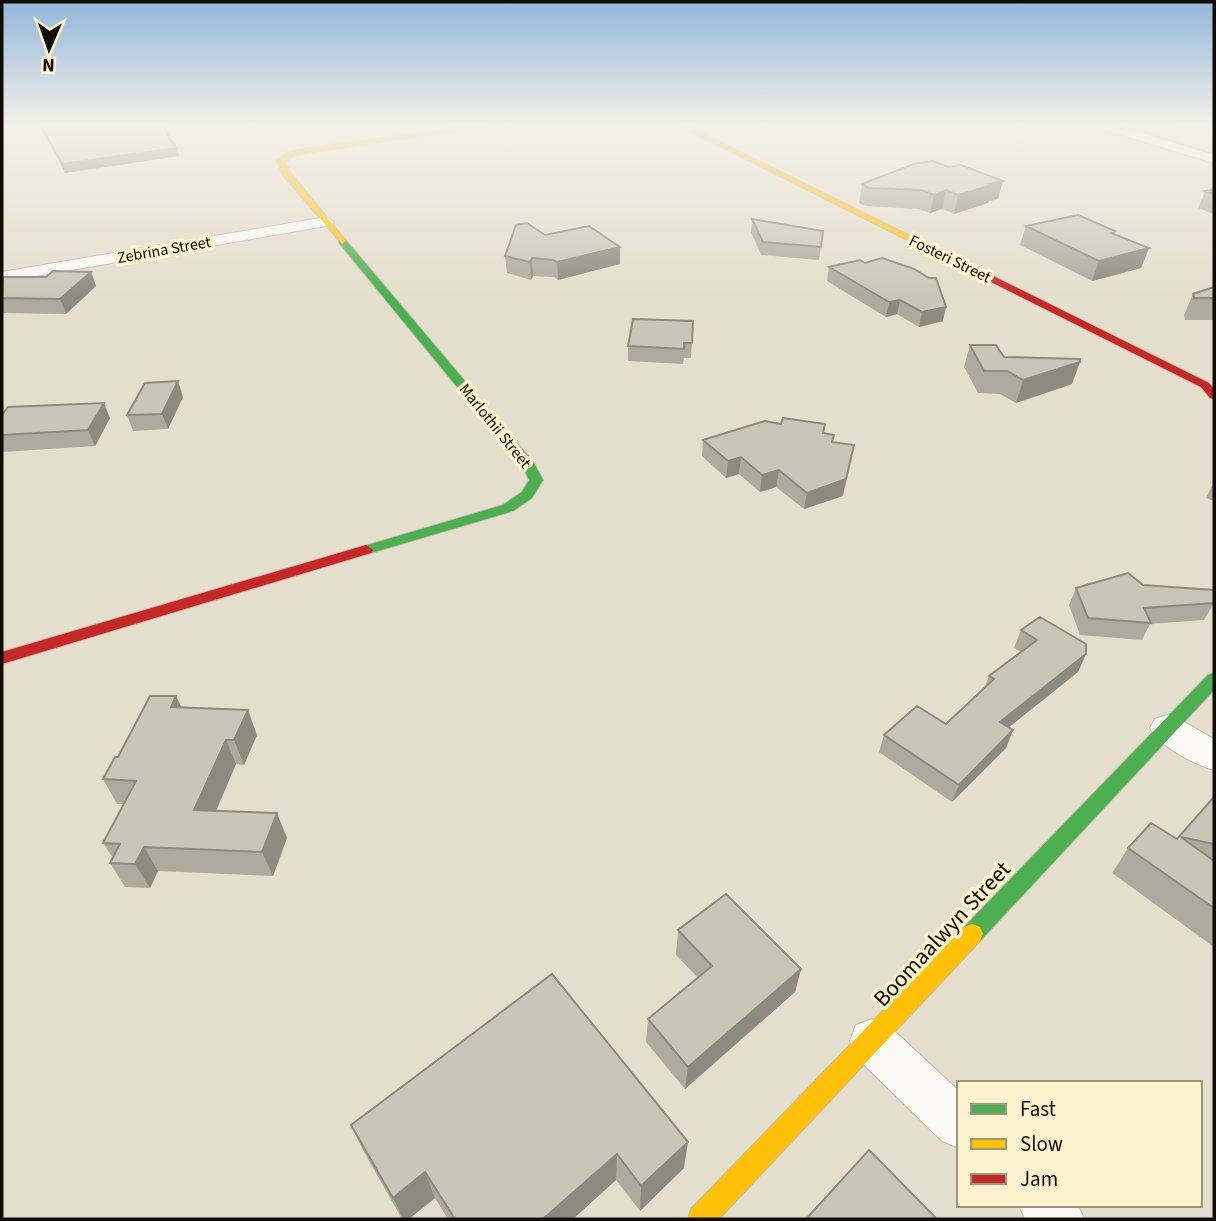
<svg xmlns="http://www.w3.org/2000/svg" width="1216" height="1221" font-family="'Source Sans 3',sans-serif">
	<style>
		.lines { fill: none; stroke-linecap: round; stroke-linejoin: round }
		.street-casing { stroke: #c0bbad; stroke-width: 2 }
		.fast-casing { stroke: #c0bbad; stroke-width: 2 }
		.slow-casing { stroke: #c0bbad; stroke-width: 2 }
		.jam-casing { stroke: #c0bbad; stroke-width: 2 }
		.street { fill: #fbfaf7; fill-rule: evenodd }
		.fast { fill: #4caf50; fill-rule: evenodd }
		.slow { fill: #ffc107; fill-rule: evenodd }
		.jam { fill: #c62828; fill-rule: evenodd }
		.wall { fill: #aeaa9d }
		.shaded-wall { fill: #8d8b80 }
		.building { fill: #cac6b7; stroke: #8d8b80; stroke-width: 2 }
		.labels { text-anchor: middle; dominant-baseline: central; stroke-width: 7; stroke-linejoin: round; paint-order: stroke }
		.far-street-label { font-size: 16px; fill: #100c02; stroke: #fcf2ce }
		.near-street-label { font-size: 23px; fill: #100c02; stroke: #fcf2ce }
	</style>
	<rect width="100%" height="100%" fill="#e4decc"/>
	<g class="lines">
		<g class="street-casing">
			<path id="street" d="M1101,126H1120L1214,155V163L1102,129Z
				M326,217L334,222L332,225L2,282V272Z
				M1167,715L1179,719L1214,739V770C1194,764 1160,747 1150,728L1155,719Z
				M872,1019L888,1025L959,1091V1148L942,1141L856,1057L850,1041L856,1025Z
				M1019,1205H1078L1084,1219H1025Z"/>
		</g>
		<g class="fast-casing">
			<path id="fast" d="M339,239H345L534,463L543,480L532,498L513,511L371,553H361L359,550L361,547L503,505L522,492L529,480L523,467L339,243Z
				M1214,673V690L980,941L972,944L964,941L961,934L964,927L1208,675Z"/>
		</g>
		<g class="slow-casing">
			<path id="slow" d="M473,126H489L311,152L293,156L285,162L290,172L346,241L342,244L283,175L277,161L288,152L311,148Z
				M680,126H688L983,272L975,274Z
				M972,924L980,927L983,934L980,941L719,1219H688L691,1209L964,927Z"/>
		</g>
		<g class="jam-casing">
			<path id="jam" d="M975,270H981L1209,383L1214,389V399L1210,398L1201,387L975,274Z
				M366,545L373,550L371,553L2,664V652Z"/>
		</g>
		<use href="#street" class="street"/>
		<use href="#fast" class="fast"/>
		<use href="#slow" class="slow"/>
		<use href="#jam" class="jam"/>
	</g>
	<path class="wall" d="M41,126H164L179,156L65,173Z
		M1180,126H1214V127L1183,128Z
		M914,164L998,199L989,201L988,203L954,214L942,209L930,213L918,209L866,206L859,203L862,184Z
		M1214,189V214L1198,208L1205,191Z
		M752,219L823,231L819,260L761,255L751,232Z
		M1026,226L1115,231L1114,234L1149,248L1141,268L1092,281L1020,245Z
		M545,235L620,247V264L558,280L554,277L533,276L531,280L507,273L505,256Z
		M860,260L943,321L919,327L897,314L886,317L827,281L829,267Z
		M91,272L96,286L66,314L2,313V277H46Z
		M1214,287V320H1185L1184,315L1193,294Z
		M693,321L691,358H684L683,364L628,361V346Z
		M970,345L1004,357L1072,384L1016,403L1000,394L978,393L964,367Z
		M183,397L168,429L133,431L127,415Z
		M2,415L110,418L95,446L2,452Z
		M781,424H825L824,433L833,442L843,496L804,509L776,487L760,492L739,474L726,478L702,456L703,440Z
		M1214,482V501L1206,498Z
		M1143,585L1214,603L1204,620L1150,624L1142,640L1080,635L1069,605L1076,588Z
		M1021,630L1086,654L1078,672L1009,727L1013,730L1006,748L952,802L879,752L884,735L946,724L985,687L989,676L1021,652L1014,648Z
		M176,696L181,707L257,735L244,765L236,764L216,811L287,838L273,876L158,871L150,888L125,887L110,863L113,858L103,843L124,804H117L103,779L118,757Z
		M1214,797V947L1112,873L1128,848L1177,839Z
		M678,930L801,969L795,992L685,1089L646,1042L648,1019L698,978L676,955Z
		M552,974L684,1168L640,1211L616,1180L573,1219H448L435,1198L409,1219H402L364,1152L351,1125Z"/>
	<path class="shaded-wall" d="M177,148L179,156L65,173L62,164Z
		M1003,181L998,199L989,201L988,203L954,214L958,195L990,184Z
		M946,190L942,209L930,213L934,195Z
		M620,247V264L558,280L557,262Z
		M1149,248L1141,268L1092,281L1099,261Z
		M532,258L533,276L531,280L530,262Z
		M91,272L96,286L66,314L60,299Z
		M900,300L897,314L886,317L889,302Z
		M946,307L943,321L919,327L922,312Z
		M1080,362L1072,384L1016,403L1023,380Z
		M178,381L183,397L168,429L162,414Z
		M104,403L110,418L95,446L88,430Z
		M854,445L843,496L804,509L807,493Z
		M741,457L739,474L726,478L728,461Z
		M779,470L776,487L760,492L762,475Z
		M1086,654L1078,672L993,740L1000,722Z
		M176,696L188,721L171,707Z
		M248,710L257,735L244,765L234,740Z
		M1013,730L1006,748L952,802L959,785Z
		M226,740L236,764L206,834L194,810Z
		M277,813L287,838L273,876L262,852Z
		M144,847L158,871L150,888L135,864Z
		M801,969L795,992L685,1089L688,1067Z
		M688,1142L684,1168L640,1211L641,1186Z
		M617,1154L616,1180L573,1219H543Z
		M425,1172L435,1198L409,1219H403L393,1198Z"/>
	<path class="building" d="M41,126H164L169,138L177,148L62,164Z
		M933,161L948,167L961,165L1003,181L990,184L993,185L958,195L946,190L934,195L922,190L869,188L862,184L914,164Z
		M1214,189V194L1205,191Z
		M1078,215L1115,231L1111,233L1149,248L1099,261L1026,226Z
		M752,219L823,231L821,247L763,242Z
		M527,223L545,235L589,226L620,247L557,262L553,260L532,258L530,262L505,256L516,225Z
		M882,258L914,269L929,278H936L946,307L922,312L900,300L889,302L829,267L860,260L865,263Z
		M53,271L91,272L60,299L2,298L3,277H46Z
		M1214,287V298H1194L1193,294Z
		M633,319L693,321L692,343H684V349L628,346Z
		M970,345H996L1004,357L1080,359V362L1023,380L1007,371H984Z
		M178,381L162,414L127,415L145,383Z
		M104,403L88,430L2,435V415L8,407Z
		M783,418L825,424L823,433L834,435L832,442L854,445L846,479L807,493L779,470L762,475L741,457L728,461L703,440L765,421L781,424Z
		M1128,573L1143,585L1214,590V603L1144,608L1151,623L1088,618L1076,588Z
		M1040,617L1086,644V654L1000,722L1013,730L959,785L884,735L917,706L946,724L994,679L989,676L1037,640L1021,630Z
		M150,696H176L171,707L248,710L234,740H226L194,810L277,813L262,852L144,847L135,864L110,863L120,844L103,843L136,781L103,779L115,757H118Z
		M1214,797V844L1181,837L1214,861V908L1128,848L1151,823L1177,839Z
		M726,894L801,969L688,1067L648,1019L712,966L678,930Z
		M552,974L688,1142L641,1186L617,1154L543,1219H455L425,1172L393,1198L351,1125Z
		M869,1150L937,1219H806Z"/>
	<linearGradient id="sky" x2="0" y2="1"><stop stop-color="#91b6db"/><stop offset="0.42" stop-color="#f3f0e8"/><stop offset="1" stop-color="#f3f0e8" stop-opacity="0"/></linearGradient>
	<rect width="1216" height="297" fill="url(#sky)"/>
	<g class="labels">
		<g class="far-street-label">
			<text transform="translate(164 250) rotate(-10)">Zebrina Street</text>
			<text transform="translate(950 259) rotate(26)">Fosteri Street</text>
			<text transform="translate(495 426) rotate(51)">Marlothii Street</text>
		</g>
		<g class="near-street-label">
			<text transform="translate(942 934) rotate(-47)">Boomaalwyn Street</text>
		</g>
	</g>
	<rect width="1216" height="1221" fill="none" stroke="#100c02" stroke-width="7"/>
	<rect x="957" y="1081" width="245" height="126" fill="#fcf2ce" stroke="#9e967c" stroke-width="2"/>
	<rect x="971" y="1104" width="35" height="10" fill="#4caf50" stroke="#9e967c" stroke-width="2"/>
	<text x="1020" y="1116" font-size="21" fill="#100c02">Fast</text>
	<rect x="971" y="1139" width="35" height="10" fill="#ffc107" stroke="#9e967c" stroke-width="2"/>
	<text x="1020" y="1151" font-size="21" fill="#100c02">Slow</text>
	<rect x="971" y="1174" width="35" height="10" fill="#c62828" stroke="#9e967c" stroke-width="2"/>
	<text x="1020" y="1186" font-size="21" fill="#100c02">Jam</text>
	<g transform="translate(49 49) rotate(182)" stroke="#fcf2ce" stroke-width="5" paint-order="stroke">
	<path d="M0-5L12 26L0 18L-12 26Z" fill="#100c02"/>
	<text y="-10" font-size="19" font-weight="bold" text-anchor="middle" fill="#100c02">N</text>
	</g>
</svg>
